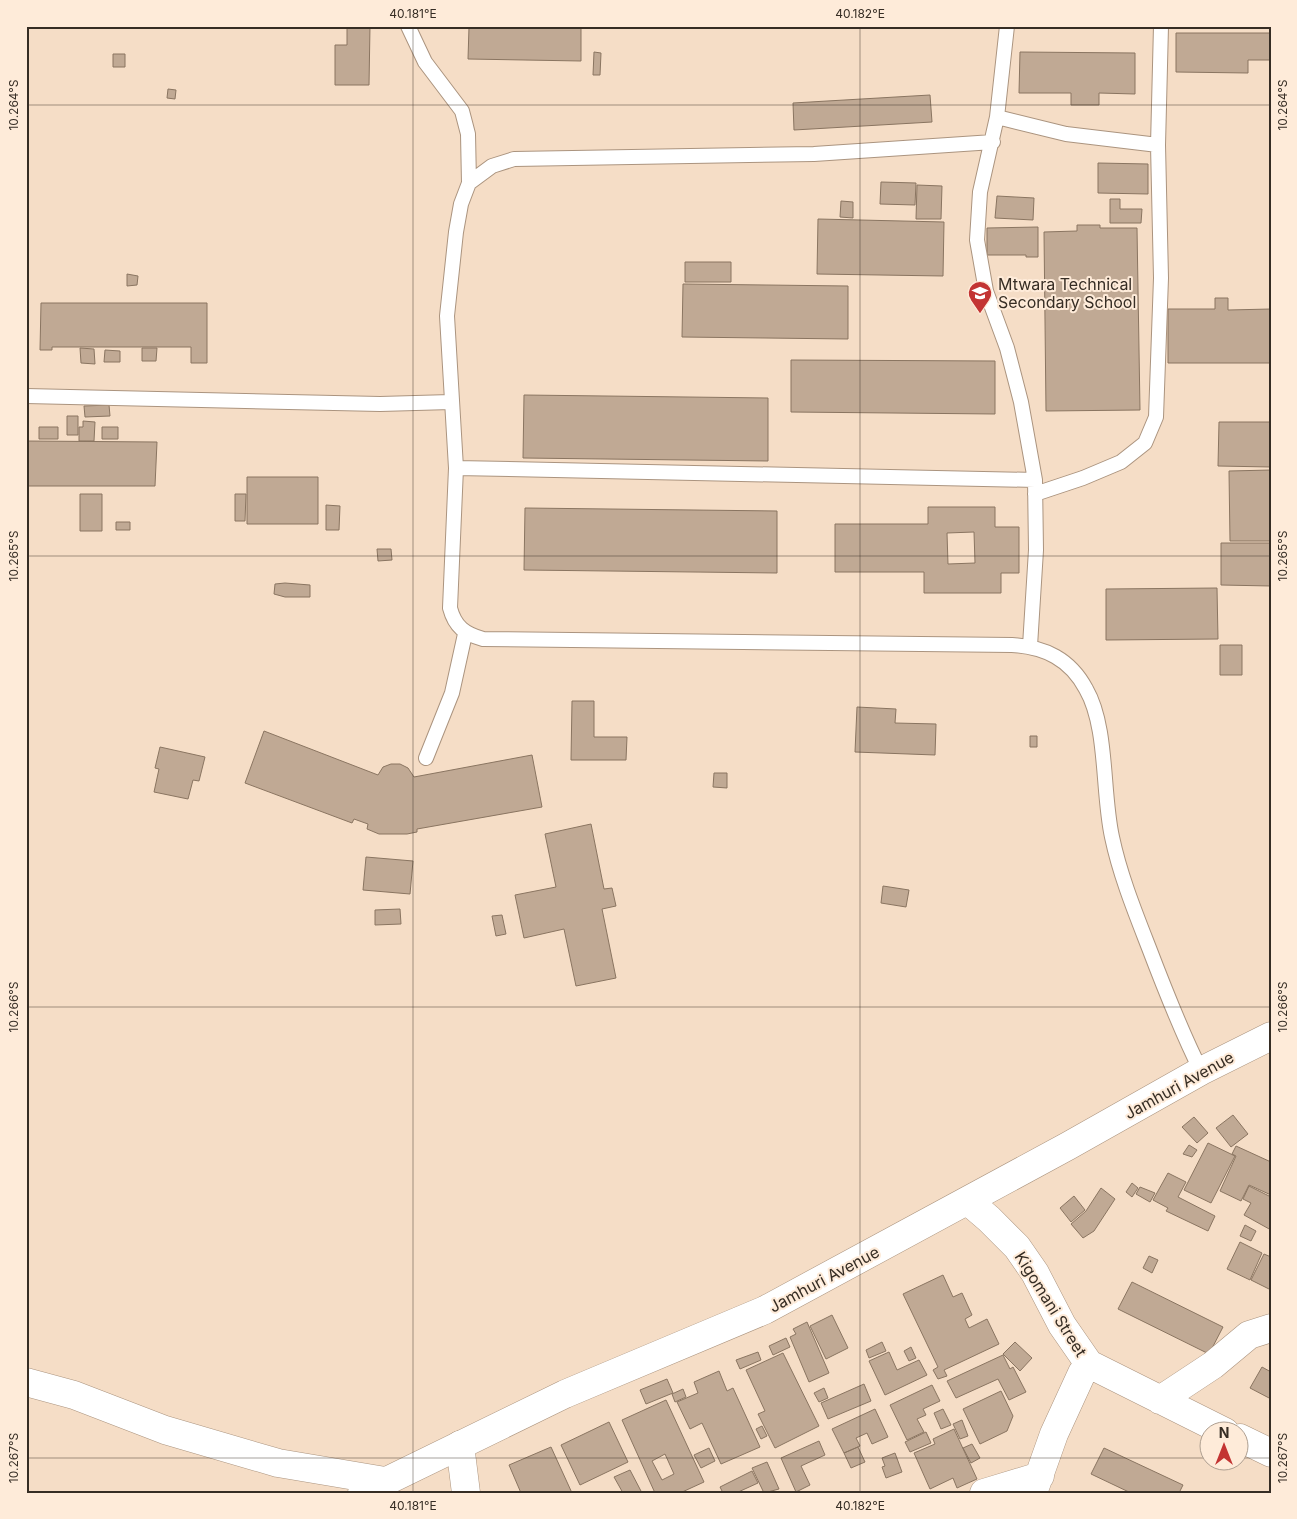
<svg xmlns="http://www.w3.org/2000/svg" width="1297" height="1519" font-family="Inter,sans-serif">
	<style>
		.building { fill: #c0a994; stroke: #8a7561; fill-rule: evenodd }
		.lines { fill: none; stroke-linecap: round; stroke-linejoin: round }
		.service-casing { stroke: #ab947f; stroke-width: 16 }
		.minor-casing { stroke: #ab947f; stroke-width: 29 }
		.tertiary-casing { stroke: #ab947f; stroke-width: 29 }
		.service { stroke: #fff; stroke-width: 14 }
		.minor { stroke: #fff; stroke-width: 28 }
		.tertiary { stroke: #fff; stroke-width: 28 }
		.ticks { fill: none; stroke: #362d24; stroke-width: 1; stroke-opacity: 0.45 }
		.labels { text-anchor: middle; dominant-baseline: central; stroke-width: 4; stroke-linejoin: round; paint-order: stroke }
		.poi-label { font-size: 16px; fill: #362d24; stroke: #feebd9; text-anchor: start }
		.street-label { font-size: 16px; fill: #362d24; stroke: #feebd9 }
		.neatline { fill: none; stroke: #362d24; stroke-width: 2 }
		.ticks-label { font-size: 12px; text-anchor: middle; fill: #362d24 }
	</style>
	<rect width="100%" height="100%" fill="#f5ddc6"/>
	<path class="building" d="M347,26H370L369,85H335V45H347Z
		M469,27L581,28V61L468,59Z
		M1176,33H1271V60H1248V73L1176,72Z
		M594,52L601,53L600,75H593Z
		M1020,52L1135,53V94L1099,93V105H1071V93H1019Z
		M113,54H125V67H113Z
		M168,89L176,90L175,99L167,98Z
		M930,95L932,122L794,130L793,103Z
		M1098,163L1148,164V194L1098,193Z
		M881,182L916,183L915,205L880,204Z
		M917,185L942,186L941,219H916Z
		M997,196L1034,198L1033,220L995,218Z
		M1110,199H1120V209H1142L1141,223H1110Z
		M841,201L853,202V218L840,217Z
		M818,219L944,222L943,276L817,274Z
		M1077,225H1100V228H1137L1140,410L1046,411L1044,232L1077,231Z
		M1038,227V257H1026V255H987V228Z
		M685,262H731V282H685Z
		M127,274L138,276L137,285L127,286Z
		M683,284L848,286V339L682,337Z
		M1215,298H1228V310L1271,309V363H1168V309H1215Z
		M41,303H207V363H191V347H52V350H40Z
		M80,348L94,349L95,364L81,363Z
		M142,348H157L156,361H142Z
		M105,350L120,351V362H104Z
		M791,360L995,361V414L791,412Z
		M524,395L768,398V461L523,458Z
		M109,405L110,416L85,417L84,406Z
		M67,416H78V435H67Z
		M83,421L95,422L94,441H79V427H83Z
		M1219,422H1271V467L1218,466Z
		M39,427H58V439H39Z
		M102,427H118V439H102Z
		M26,441L157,442L155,486H26Z
		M1271,470V541H1230L1229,471Z
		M247,477H318V524H247Z
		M80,494H102V531H80Z
		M235,494H246L245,521H235Z
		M326,505L340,506L339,530H326Z
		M928,507H995V527H1019V573H1001V593H924V572H835V524H928ZM974,532L975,563L948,564L947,533Z
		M525,508L777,511V573L524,570Z
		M116,522H130V530H116Z
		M1221,543H1271V586L1221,585Z
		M377,549H391L392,560L378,561Z
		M285,583L310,585V597H285L274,594L275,584Z
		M1217,588L1218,639L1106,640V589Z
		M1220,645H1242V675H1220Z
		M572,701H594V737H627L626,760H571Z
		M857,707L896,709L895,723L936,724L935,755L855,752Z
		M264,731L378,775L383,767L391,764H400L408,768L414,777L532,755L542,807L417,829V832L407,834H379L367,829L368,824L354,819L352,823L245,783Z
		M1030,736H1037V747H1030Z
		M160,747L205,757L199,781L193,780L188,799L154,792L159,769L155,768Z
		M714,773H727V788L713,787Z
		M591,824L604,889L612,888L616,906L602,909L616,978L576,986L564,929L524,938L515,895L556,887L545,834Z
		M366,857L413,861L410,894L363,890Z
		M883,886L909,890L906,907L881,903Z
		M400,909L401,924L375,925V910Z
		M502,915L506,934L496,936L492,916Z
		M1233,1115L1248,1134L1231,1147L1216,1128Z
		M1194,1117L1208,1133L1197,1143L1182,1127Z
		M1208,1143L1235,1156L1211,1203L1184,1190Z
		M1189,1145L1197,1150L1192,1157L1183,1154Z
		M1236,1146L1271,1162V1195L1249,1185L1241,1201L1220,1191L1236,1156L1232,1154Z
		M1168,1173L1186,1182L1178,1197L1215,1216L1208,1231L1166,1211L1168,1208L1153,1200Z
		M1132,1183L1138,1188L1132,1197L1126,1192Z
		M1249,1186L1271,1197V1230L1244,1215L1251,1203L1243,1199Z
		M1140,1187L1155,1193L1150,1202L1136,1194Z
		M1101,1188L1115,1199L1094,1231L1083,1238L1071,1224L1086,1211Z
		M1074,1196L1085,1210L1071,1222L1060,1208Z
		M1245,1225L1256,1231L1251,1241L1240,1236Z
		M1240,1242L1262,1253L1250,1280L1227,1269Z
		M1264,1254L1271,1257V1290L1251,1280Z
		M1149,1256L1158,1260L1152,1273L1143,1268Z
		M943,1275L953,1297L962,1293L972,1315L965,1319L969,1328L987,1319L999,1344L944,1370L947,1376L938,1379L933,1370L938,1367L903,1294Z
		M1132,1282L1223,1327L1209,1354L1118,1309Z
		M832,1315L848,1348L826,1359L810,1326Z
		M807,1322L829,1373L809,1382L790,1337L796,1334L793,1329Z
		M786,1338L790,1347L773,1355L769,1346Z
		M882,1342L886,1351L869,1358L866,1350Z
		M1015,1342L1032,1358L1020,1371L1003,1354Z
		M911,1347L916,1358L909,1361L904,1351Z
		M758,1352L761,1360L740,1369L736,1360Z
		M889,1352L897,1370L919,1360L927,1375L885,1395L869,1361Z
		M783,1353L819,1426L775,1448L758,1414L765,1411L746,1370Z
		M1003,1355L1010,1369L1013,1367L1026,1392L1009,1400L998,1379L956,1398L947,1381Z
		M1262,1367L1271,1372V1399L1250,1388Z
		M719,1371L727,1391L733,1388L760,1447L721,1464L702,1423L690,1429L677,1402L698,1393L694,1382Z
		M667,1379L673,1393L646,1404L640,1390Z
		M864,1384L871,1401L828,1419L821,1403Z
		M932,1385L940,1401L923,1409L926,1415L917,1419L924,1432L907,1440L890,1405Z
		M824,1388L828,1398L819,1402L814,1393Z
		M683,1389L686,1397L675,1402L672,1394Z
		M1001,1391L1013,1416L1007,1431L980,1444L963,1409Z
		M666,1400L704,1482L680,1493H655L622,1420ZM665,1454L674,1474L662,1480L652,1461Z
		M875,1409L888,1437L872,1444L867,1433L856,1438L860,1446L844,1453L832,1429Z
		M943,1409L951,1425L941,1429L934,1413Z
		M962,1420L968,1436L960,1439L953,1424Z
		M609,1422L628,1462L580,1485L561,1445Z
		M762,1426L767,1436L761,1439L756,1429Z
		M954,1429L977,1479L957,1488L953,1478L930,1489L914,1453L935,1444L933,1439Z
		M926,1432L931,1443L910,1452L905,1442Z
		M819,1441L825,1455L801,1466L810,1485L796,1492L781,1458Z
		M972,1444L980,1458L971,1463L963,1448Z
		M551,1447L572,1493H521L509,1465Z
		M858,1447L865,1462L851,1468L844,1453Z
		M709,1448L715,1461L701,1468L694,1455Z
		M1104,1448L1183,1485L1179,1493H1131L1091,1474Z
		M895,1453L902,1472L886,1478L882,1467L885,1466L882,1458Z
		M767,1462L779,1489L764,1493L752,1468Z
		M630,1470L642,1493H623L614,1477Z
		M752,1471L758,1483L736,1493H723L720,1487Z"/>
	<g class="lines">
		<g class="service-casing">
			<path id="service" d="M408,26L425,62L462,111L468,134L469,183
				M1007,26L997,117L980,192L977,240L986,291L1007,348L1021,402L1035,480L1036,550L1030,646
				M997,117L1066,134L1158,145
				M993,142L814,154L514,159L492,166L469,183L461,204L456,232L447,316L456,468L450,608C455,627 465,634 483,639L1012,645C1045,647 1070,659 1086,689C1108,727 1102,792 1112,837C1120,875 1135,912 1149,948C1165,990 1181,1031 1201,1071
				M26,396L380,404L451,402
				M456,468L1035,480
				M1035,494L1083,478L1121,462L1145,443L1156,417L1161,278L1158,145L1161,26
				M426,758L452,693L465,634"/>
		</g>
		<g class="minor-casing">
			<path id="minor" d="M968,1201L989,1219L1017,1247L1035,1273L1062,1325L1089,1364L1225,1432
				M26,1382L74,1395L165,1430L278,1463L385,1481
				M1160,1400L1213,1365L1249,1335L1271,1328
				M1240,1438L1271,1453
				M460,1445L466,1493
				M984,1493L1040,1476
				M1033,1493L1054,1434L1082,1373L1089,1364"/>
		</g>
		<g class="tertiary-casing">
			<path id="tertiary" d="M362,1493L565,1394L765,1310L1068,1146L1201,1071L1271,1036"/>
		</g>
		<use href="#service" class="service"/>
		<use href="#minor" class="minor"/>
		<use href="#tertiary" class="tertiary"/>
	</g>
	<path class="ticks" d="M413,26V1493M860,26V1493M26,105H1271M26,556H1271M26,1007H1271M26,1458H1210M1240,1458H1271"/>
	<defs>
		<g id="school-pin" transform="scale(1.25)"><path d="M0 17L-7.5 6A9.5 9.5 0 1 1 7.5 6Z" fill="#c33433" stroke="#feebd9"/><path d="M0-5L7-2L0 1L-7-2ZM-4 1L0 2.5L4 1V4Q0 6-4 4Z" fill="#fff"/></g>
	</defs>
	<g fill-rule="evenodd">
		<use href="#school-pin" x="980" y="293"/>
	</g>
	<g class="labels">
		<g class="poi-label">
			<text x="998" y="284">Mtwara Technical<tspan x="998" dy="18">Secondary School</tspan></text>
		</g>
		<g class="street-label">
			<text transform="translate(1179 1085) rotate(-29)">Jamhuri Avenue</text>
			<text transform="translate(824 1279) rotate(-28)">Jamhuri Avenue</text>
			<text transform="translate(1051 1304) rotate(58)">Kigomani Street</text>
		</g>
	</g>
	<rect width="1297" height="1519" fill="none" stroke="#feebd9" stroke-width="55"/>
	<g transform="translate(1224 1446)"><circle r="24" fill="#feebd9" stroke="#ae9f91"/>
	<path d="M0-4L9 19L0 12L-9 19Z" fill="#c33433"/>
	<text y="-8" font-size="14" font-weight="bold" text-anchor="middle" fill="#362d24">N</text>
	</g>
	<rect x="28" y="28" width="1242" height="1464" class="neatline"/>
	<g class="ticks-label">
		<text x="413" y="18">40.181°E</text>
		<text x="860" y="18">40.182°E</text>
		<text transform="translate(14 105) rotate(-90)" y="4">10.264°S</text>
		<text transform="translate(1283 105) rotate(-90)" y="4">10.264°S</text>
		<text transform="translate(14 556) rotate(-90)" y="4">10.265°S</text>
		<text transform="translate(1283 556) rotate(-90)" y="4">10.265°S</text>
		<text transform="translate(14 1007) rotate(-90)" y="4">10.266°S</text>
		<text transform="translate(1283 1007) rotate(-90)" y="4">10.266°S</text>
		<text transform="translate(14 1458) rotate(-90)" y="4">10.267°S</text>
		<text transform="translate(1283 1458) rotate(-90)" y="4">10.267°S</text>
		<text x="413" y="1510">40.181°E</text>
		<text x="860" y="1510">40.182°E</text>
	</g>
</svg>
